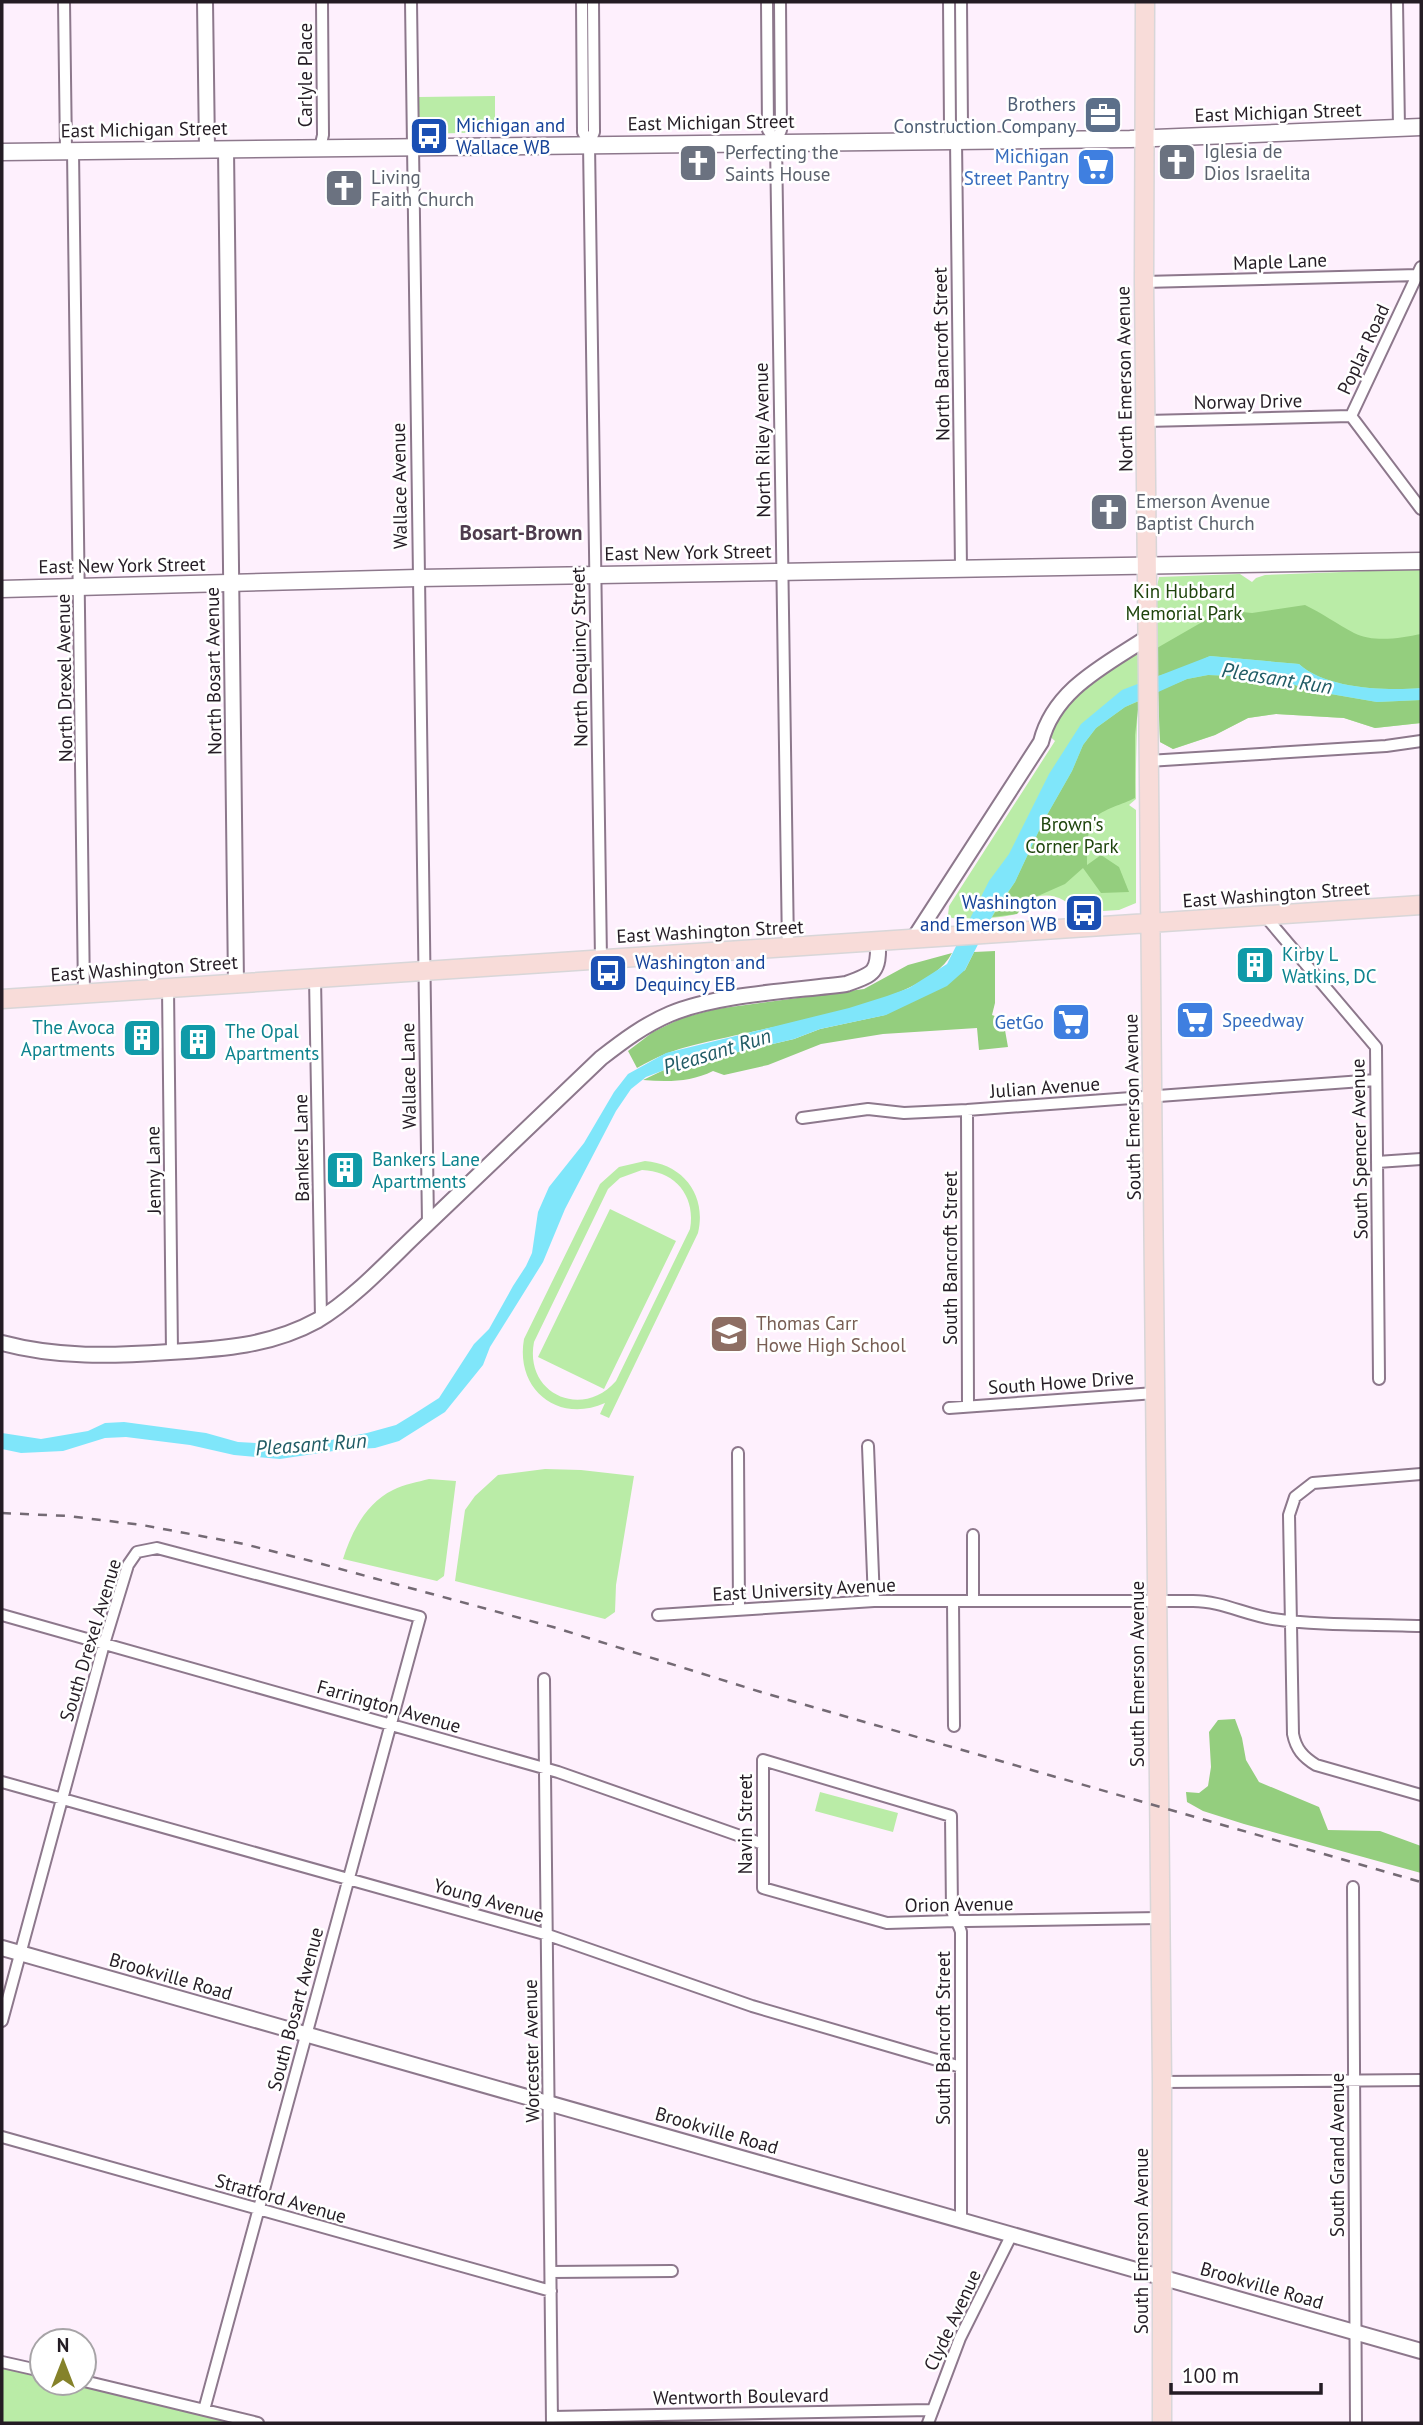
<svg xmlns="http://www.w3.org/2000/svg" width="1423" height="2425" font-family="'PT Sans',sans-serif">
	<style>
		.green { fill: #baeca7; fill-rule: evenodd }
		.forest { fill: #94ce7e }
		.water { fill: #7fe6fa }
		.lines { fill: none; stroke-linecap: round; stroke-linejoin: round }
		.minor-casing { stroke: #8d788c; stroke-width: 14 }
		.tertiary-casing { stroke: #8d788c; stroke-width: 18 }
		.secondary-casing { stroke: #8d788c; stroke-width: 19 }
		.primary-casing { stroke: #d8d6d8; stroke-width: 21 }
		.minor { stroke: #fff; stroke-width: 10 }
		.tertiary { stroke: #fff; stroke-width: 14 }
		.secondary { stroke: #fff; stroke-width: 16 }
		.primary { stroke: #f8dcd9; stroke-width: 18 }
		.rail { stroke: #746a74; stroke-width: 2.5; stroke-dasharray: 9 9; stroke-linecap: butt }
		.labels { text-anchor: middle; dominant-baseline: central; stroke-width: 5; stroke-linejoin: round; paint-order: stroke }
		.street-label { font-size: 19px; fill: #241c24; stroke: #fff }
		.service-label { font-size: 19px; fill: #4e5e75; stroke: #fff; text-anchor: end }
		.transit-label { font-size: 19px; fill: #164399; stroke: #fff; text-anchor: start }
		.worship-label { font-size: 19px; fill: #5b616d; stroke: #fff; text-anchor: start }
		.shop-label { font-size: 19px; fill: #366cbe; stroke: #fff; text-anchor: end }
		.park-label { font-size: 19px; fill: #1e440c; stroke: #fff }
		.culture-label { font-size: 19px; fill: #0d838f; stroke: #fff; text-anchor: start }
		.education-label { font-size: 19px; fill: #785e54; stroke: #fff; text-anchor: start }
		.neighbourhood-label { font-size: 21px; font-weight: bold; fill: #4f3c4e; stroke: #fff }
		.water-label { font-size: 21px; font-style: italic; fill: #215c66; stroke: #fff }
	</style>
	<rect width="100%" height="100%" fill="#fef0fd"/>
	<path class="green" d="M495,96V132L424,134V130H419V97Z
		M1421,569V723L1375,728L1344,718L1276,714L1248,718L1215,735L1173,749L1160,742L1157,623V586L1159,577L1240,574L1252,582L1256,578L1265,575Z
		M1136,652L1138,654C1139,702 1135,751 1136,799L1129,805L1136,810V903L1119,910L1087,912L1086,909L1074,912C1068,896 1043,890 1028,901C1022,906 1020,914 1012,915C993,919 971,919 952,918L948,915L949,906L1055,741L1045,732L1053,718L1100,671Z
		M645,1161C683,1164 707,1195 698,1233L609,1418L600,1414L605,1403C558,1424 515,1389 524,1339L600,1184L619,1167ZM642,1170C675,1171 696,1196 690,1229L616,1381C582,1420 524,1394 534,1342L608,1189L620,1178Z
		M610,1209L676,1241L604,1389L538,1357Z
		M545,1469L581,1470L634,1476L616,1585L615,1612L605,1619L455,1581L465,1510L475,1496L498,1475Z
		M429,1479L456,1481L444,1576L437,1581L343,1559C351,1533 366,1503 393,1490C404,1484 418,1482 429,1479Z
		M820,1792L898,1813L893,1832L815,1811Z
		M2,2367L42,2376V2383H71L242,2423H2Z"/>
	<path class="forest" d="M1305,605C1322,613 1337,624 1354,633C1374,643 1401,638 1421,634V688C1387,691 1326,689 1299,664L1210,656L1183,669L1158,676L1157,648L1223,610L1252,613Z
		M1208,675L1235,676L1295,685L1319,692L1377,702L1421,700V723L1375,728L1344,718L1276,714L1248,718L1215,735L1173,749L1160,742L1158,691L1187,679Z
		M1139,701L1135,735V798C1124,804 1102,809 1094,819C1086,831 1087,852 1087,865L1101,855L1119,867L1129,892L1101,893L1083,868L1065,884L1031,899L1017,914L992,917L1015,882L1043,822L1072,771L1083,745L1096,728L1125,707Z
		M995,951V1003L992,1015L1003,1019L1008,1047L979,1050L977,1028L883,1034L821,1044L768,1065L724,1075L713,1071C691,1082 668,1082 643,1080L666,1069L794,1039L820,1029L885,1015L965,970L974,952Z
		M952,953C923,1012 728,1029 665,1054C655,1058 646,1063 637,1068L628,1051L653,1032L682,1018L716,1009L864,989L908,965Z
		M1235,1719L1242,1738L1246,1760L1259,1782L1319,1807L1328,1830L1380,1831L1421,1846V1873L1244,1824L1203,1811L1187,1802L1186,1792L1199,1793L1208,1786L1211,1767L1209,1732L1218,1720Z"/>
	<path class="water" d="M1210,656L1299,664C1326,689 1387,691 1421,688V700L1377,702L1319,692L1295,685L1235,676L1208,675L1187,679L1125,707L1096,728L1083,745L1072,771L1043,822L1015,882L996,909L965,970L947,986L886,1015L820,1029L794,1039L667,1069L646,1077L631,1089L616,1111L565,1209L543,1262L490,1347L483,1365L445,1412L399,1441L375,1448L340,1450L280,1459L234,1455L190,1445L126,1437L105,1438L63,1451L21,1453L2,1449V1433L41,1439L88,1431L105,1423L124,1422L206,1433L238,1442L273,1444L326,1441L367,1433L396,1425L414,1414L439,1398L474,1344L489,1329L513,1286L526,1266L532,1253L538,1212L549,1187L584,1143L614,1092L628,1074L666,1053L849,1008L887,996L909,988L947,964L989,881L1009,854L1049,774L1081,724L1122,690Z"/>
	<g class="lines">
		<g class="minor-casing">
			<path id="minor" d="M64,2L66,151
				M411,2L428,1224
				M582,2L583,132L589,144
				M593,2L594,132L589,144L601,959
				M767,2L768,130L776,142
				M780,2L781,130L776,142L788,948
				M949,2L950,127L956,140
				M961,2L962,127L956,140L961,568
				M1397,2L1399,128
				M320,148L323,135L322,2
				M73,151L84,994
				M1144,282L1418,275
				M1351,416L1421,267
				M1351,416L1421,509
				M1146,421L1351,416
				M1148,761L1386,746L1421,741
				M1265,916L1376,1047L1379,1379
				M315,978L321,1318
				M168,988L172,1352
				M967,1110L968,1406
				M802,1118L868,1109L904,1113L967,1110L1376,1080
				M1377,1162L1421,1159
				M949,1408L1155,1393
				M868,1446L874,1601
				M738,1453L739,1609
				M1421,1474L1313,1483L1295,1497L1289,1515L1293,1734C1296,1749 1303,1757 1316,1765L1421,1795
				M953,1601L954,1726
				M973,1601V1535
				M2,1615L558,1772L763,1844
				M658,1615L874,1601H1193C1221,1601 1246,1615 1273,1619C1320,1626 1374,1624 1421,1626
				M544,1679L552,2423
				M2,1782L548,1935L752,2006L961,2067
				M1353,1887L1356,2423
				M2,2021L104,1644L128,1565L137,1552L157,1548L420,1617L204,2410
				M1162,2082L1421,2080
				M2,2137L551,2291
				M961,2219V1932C959,1924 953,1918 952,1910L951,1816L763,1760V1888L887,1923L956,1921H966L1160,1918
				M551,2272L672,2271
				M2,2362L42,2371
				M84,2381L258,2423
				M552,2417L931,2410
				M928,2423L960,2338L1012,2234"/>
		</g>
		<g class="tertiary-casing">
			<path id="tertiary" d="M205,2L207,149
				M226,149L236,983
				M913,940L1041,742C1054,689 1106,665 1148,637
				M2,1343C58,1358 112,1356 170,1352C222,1349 271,1346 318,1320C354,1299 391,1258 421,1230C481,1173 541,1115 601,1058C623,1041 644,1025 670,1014C718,994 793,991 846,984C874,974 879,973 878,942
				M2,1948L1421,2351"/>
		</g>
		<g class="secondary-casing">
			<path id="secondary" d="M2,152L1130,139L1421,127
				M2,589L418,578L1421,561"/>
		</g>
		<g class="primary-casing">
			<path id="primary" d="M1145,2L1144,282L1162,2082V2423
				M2,999L1421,905"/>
		</g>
		<use href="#minor" class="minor"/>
		<use href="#tertiary" class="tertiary"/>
		<use href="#secondary" class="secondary"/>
		<use href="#primary" class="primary"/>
		<path class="rail" d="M2,1513L68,1516L142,1525L244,1544L311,1561L553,1627L764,1693L1421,1882"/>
	</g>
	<defs>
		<g id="office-square" transform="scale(2.0125)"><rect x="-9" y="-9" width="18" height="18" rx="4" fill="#5c6f8a" stroke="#fff"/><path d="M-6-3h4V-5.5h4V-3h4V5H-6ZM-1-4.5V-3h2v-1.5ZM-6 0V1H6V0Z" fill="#fff"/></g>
		<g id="bus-square" transform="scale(2.0125)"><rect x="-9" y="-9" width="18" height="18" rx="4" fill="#1a4fb4" stroke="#fff"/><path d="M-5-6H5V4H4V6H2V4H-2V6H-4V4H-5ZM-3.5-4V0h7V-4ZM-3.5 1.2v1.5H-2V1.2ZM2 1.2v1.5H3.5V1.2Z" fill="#fff"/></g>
		<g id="church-square" transform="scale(2.0125)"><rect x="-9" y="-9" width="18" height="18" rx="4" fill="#6b7280" stroke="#fff"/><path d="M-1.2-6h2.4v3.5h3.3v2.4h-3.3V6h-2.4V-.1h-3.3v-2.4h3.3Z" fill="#fff"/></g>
		<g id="supermarket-square" transform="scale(2.0125)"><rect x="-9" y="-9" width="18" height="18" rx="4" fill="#3f7fe0" stroke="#fff"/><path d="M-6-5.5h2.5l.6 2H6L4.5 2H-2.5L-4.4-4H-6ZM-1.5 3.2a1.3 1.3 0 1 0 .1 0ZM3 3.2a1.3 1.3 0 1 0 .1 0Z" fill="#fff"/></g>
		<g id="building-square" transform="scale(2.0125)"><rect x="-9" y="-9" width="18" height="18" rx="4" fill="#0f9aa8" stroke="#fff"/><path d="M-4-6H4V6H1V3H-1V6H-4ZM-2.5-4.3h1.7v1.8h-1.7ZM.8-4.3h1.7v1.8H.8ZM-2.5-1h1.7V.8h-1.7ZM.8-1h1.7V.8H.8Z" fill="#fff"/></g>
		<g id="school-square" transform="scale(2.0125)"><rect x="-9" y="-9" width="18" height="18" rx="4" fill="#8d6e63" stroke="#fff"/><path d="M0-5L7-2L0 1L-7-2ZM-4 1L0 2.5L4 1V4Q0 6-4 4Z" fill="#fff"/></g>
	</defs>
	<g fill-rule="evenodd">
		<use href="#office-square" x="1103" y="115"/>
		<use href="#bus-square" x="429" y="136"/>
		<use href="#church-square" x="1177" y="162"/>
		<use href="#church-square" x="698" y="163"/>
		<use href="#supermarket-square" x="1096" y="167"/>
		<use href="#church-square" x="344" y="188"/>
		<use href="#church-square" x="1109" y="512"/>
		<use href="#bus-square" x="1084" y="913"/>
		<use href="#building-square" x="1255" y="965"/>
		<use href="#bus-square" x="608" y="973"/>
		<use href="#supermarket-square" x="1195" y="1020"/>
		<use href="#supermarket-square" x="1071" y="1022"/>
		<use href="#building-square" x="142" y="1038"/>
		<use href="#building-square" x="198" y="1042"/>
		<use href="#building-square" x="345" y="1170"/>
		<use href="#school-square" x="729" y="1334"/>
	</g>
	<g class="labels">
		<g class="street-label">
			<text transform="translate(305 75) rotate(-90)">Carlyle Place</text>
			<text transform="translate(1278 112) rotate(-2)">East Michigan Street</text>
			<text transform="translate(711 122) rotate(-1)">East Michigan Street</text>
			<text transform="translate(144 129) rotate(-1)">East Michigan Street</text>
			<text transform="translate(1280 261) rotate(-2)">Maple Lane</text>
			<text transform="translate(1363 349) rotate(-65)">Poplar Road</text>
			<text transform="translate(941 354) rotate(-91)">North Bancroft Street</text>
			<text transform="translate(1124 379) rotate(-91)">North Emerson Avenue</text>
			<text transform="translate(1248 401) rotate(-1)">Norway Drive</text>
			<text transform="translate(762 440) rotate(-91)">North Riley Avenue</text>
			<text transform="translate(399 486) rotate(-91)">Wallace Avenue</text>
			<text transform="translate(688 552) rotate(-1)">East New York Street</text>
			<text transform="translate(122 565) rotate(-1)">East New York Street</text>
			<text transform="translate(579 657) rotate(-91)">North Dequincy Street</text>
			<text transform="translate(213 671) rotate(-91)">North Bosart Avenue</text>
			<text transform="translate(64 678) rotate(-91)">North Drexel Avenue</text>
			<text transform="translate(1276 894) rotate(-4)">East Washington Street</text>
			<text transform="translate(710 931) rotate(-3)">East Washington Street</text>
			<text transform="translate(144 968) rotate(-4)">East Washington Street</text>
			<text transform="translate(408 1076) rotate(-91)">Wallace Lane</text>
			<text transform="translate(1045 1087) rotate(-4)">Julian Avenue</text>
			<text transform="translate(1132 1107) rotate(-91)">South Emerson Avenue</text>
			<text transform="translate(301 1148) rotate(-91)">Bankers Lane</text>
			<text transform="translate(1359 1149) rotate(-91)">South Spencer Avenue</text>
			<text transform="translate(153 1170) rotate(-91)">Jenny Lane</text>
			<text transform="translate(950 1258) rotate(-90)">South Bancroft Street</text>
			<text transform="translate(1061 1382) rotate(-4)">South Howe Drive</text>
			<text transform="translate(804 1589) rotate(-3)">East University Avenue</text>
			<text transform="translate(90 1640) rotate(-73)">South Drexel Avenue</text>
			<text transform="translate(1137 1674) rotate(-90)">South Emerson Avenue</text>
			<text transform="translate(389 1706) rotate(16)">Farrington Avenue</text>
			<text transform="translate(745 1824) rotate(-90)">Navin Street</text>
			<text transform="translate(489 1900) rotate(16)">Young Avenue</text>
			<text transform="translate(959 1904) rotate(-1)">Orion Avenue</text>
			<text transform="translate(171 1976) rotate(16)">Brookville Road</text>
			<text transform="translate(295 2009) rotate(-75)">South Bosart Avenue</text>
			<text transform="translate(943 2038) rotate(-90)">South Bancroft Street</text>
			<text transform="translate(531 2051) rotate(-91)">Worcester Avenue</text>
			<text transform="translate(717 2130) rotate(16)">Brookville Road</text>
			<text transform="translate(1337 2155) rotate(-90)">South Grand Avenue</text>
			<text transform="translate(281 2198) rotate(16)">Stratford Avenue</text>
			<text transform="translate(1141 2241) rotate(-90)">South Emerson Avenue</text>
			<text transform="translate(1262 2285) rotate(16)">Brookville Road</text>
			<text transform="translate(952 2320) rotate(-65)">Clyde Avenue</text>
			<text transform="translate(741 2396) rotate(-1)">Wentworth Boulevard</text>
		</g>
		<g class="service-label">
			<text x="1076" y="104">Brothers<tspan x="1076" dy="22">Construction Company</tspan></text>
		</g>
		<g class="transit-label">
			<text x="456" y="125">Michigan and<tspan x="456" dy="22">Wallace WB</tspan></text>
			<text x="1057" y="902" text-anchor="end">Washington<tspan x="1057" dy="22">and Emerson WB</tspan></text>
			<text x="635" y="962">Washington and<tspan x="635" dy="22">Dequincy EB</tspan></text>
		</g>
		<g class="worship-label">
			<text x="1204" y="151">Iglesia de<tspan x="1204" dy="22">Dios Israelita</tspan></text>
			<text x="725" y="152">Perfecting the<tspan x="725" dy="22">Saints House</tspan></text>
			<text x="371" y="177">Living<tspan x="371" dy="22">Faith Church</tspan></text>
			<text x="1136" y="501">Emerson Avenue<tspan x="1136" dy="22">Baptist Church</tspan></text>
		</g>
		<g class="shop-label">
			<text x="1069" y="156">Michigan<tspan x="1069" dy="22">Street Pantry</tspan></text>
			<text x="1222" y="1020" text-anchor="start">Speedway</text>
			<text x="1044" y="1022">GetGo</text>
		</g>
		<g class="park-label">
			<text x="1184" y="591">Kin Hubbard<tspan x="1184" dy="22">Memorial Park</tspan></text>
			<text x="1072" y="824">Brown's<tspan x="1072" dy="22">Corner Park</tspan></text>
		</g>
		<g class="culture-label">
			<text x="1282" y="954">Kirby L<tspan x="1282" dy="22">Watkins, DC</tspan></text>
			<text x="115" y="1027" text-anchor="end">The Avoca<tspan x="115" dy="22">Apartments</tspan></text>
			<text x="225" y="1031">The Opal<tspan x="225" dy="22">Apartments</tspan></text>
			<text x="372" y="1159">Bankers Lane<tspan x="372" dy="22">Apartments</tspan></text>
		</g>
		<g class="education-label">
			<text x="756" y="1323">Thomas Carr<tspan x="756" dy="22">Howe High School</tspan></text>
		</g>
		<g class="neighbourhood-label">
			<text x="521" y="532">Bosart-Brown</text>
		</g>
		<g class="water-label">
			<text transform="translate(1277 678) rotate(9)">Pleasant Run</text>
			<text transform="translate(717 1051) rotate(-17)">Pleasant Run</text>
			<text transform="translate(311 1444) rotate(-4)">Pleasant Run</text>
		</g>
	</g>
	<rect width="1423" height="2425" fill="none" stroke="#241c24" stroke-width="7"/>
	<g transform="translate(63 2362)"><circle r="33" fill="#ffffff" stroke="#a7a4a7" stroke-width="2"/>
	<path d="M0-5L12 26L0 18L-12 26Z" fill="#85822a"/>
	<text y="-10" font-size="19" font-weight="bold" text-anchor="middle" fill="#241c24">N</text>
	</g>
	<path d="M1171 2383v10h150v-10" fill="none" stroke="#241c24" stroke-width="3.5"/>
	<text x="1182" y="2383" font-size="21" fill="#241c24" stroke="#ffffff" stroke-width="5" paint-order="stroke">100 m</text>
</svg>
